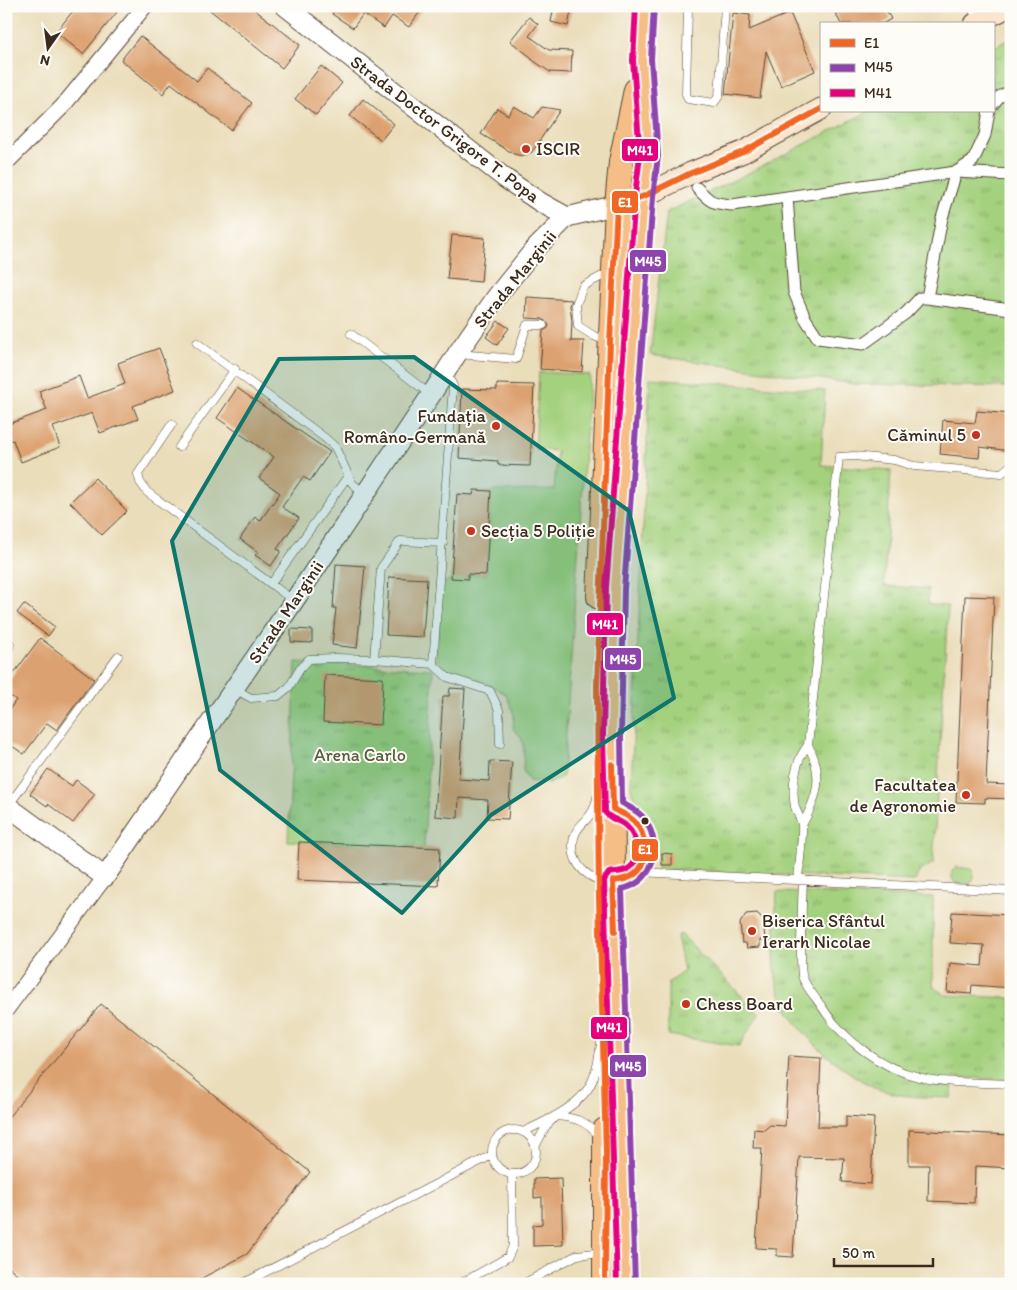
<svg xmlns="http://www.w3.org/2000/svg" width="1017" height="1290" font-family="Itim,sans-serif">
	<style>
		.grass { fill: #a4d17e; stroke: #707e4e }
		.park { fill: url(#park-tufts); stroke: #707e4e }
		.building { fill: #dca16f }
		.lines { fill: none; stroke-linecap: round; stroke-linejoin: round }
		.service-casing { stroke: #554535; stroke-width: 9 }
		.pedestrian-casing { stroke: #554535; stroke-width: 13 }
		.minor-casing { stroke: #554535; stroke-width: 17 }
		.tertiary-casing { stroke: #554535; stroke-width: 21 }
		.secondary-casing { stroke: #554535; stroke-width: 23 }
		.primary-casing { stroke: #554535; stroke-width: 26 }
		.service { stroke: #fff; stroke-width: 8 }
		.pedestrian { stroke: #fff; stroke-width: 11 }
		.minor { stroke: #fff; stroke-width: 15 }
		.tertiary { stroke: #fff; stroke-width: 19 }
		.secondary { stroke: #fbe5cf; stroke-width: 21 }
		.primary { stroke: #f6be87; stroke-width: 24 }
		.bus-1-casing { stroke: #fdfcf7; stroke-width: 10 }
		.bus-2-casing { stroke: #fdfcf7; stroke-width: 10 }
		.bus-3-casing { stroke: #fdfcf7; stroke-width: 10 }
		.bus-1 { stroke: #f26522; stroke-width: 6 }
		.bus-2 { stroke: #8e44ad; stroke-width: 6 }
		.bus-3 { stroke: #e5007d; stroke-width: 6 }
		.marked { fill: #0f766e; fill-opacity: 0.2; stroke: #0f766e; stroke-width: 4; stroke-linejoin: round }
		.poi-dot { fill: #c8321e; stroke: #fdfcf7; stroke-width: 2 }
		.bus-dot { fill: #3b2a1e; stroke: #fdfcf7; stroke-width: 2 }
		.labels { text-anchor: middle; dominant-baseline: central; stroke-width: 4; stroke-linejoin: round; paint-order: stroke }
		.street-label { font-size: 18px; fill: #3b2a1e; stroke: #fdfcf7 }
		.poi-label { font-size: 18px; fill: #3b2a1e; stroke: #fdfcf7; text-anchor: start }
		.park-label { font-size: 18px; fill: #5a5c3b; stroke: #fdfcf7 }
		.line-badge { stroke: #fdfcf7; stroke-width: 2 }
		.badge-label { font-size: 14px; text-anchor: middle; font-weight: bold; fill: #fff }
	</style>
	<defs>
		<pattern id="park-tufts" width="24" height="20" patternUnits="userSpaceOnUse" patternTransform="scale(1.25)"><rect width="24" height="20" fill="#a4d17e"/><path d="M3 7l-1-3M5 7V3M7 7l1-3M15 17l-1-3M17 17v-4M19 17l1-3" fill="none" stroke="#87aa67"/></pattern>
	</defs>
	<rect width="100%" height="100%" fill="#fdfcf7"/>
	<filter id="ink" filterUnits="userSpaceOnUse"><feTurbulence type="fractalNoise" baseFrequency=".02" numOctaves="2"/><feDisplacementMap in="SourceGraphic" scale="10" xChannelSelector="R" yChannelSelector="G"/><feConvolveMatrix kernelMatrix="1 2 1 2 8 2 1 2 1" color-interpolation-filters="sRGB"/></filter>
	<filter id="wash" filterUnits="userSpaceOnUse"><feTurbulence type="fractalNoise" baseFrequency=".0096" numOctaves="4" result="noise"/><feDisplacementMap in="SourceGraphic" scale="20" xChannelSelector="R" yChannelSelector="G"/><feGaussianBlur stdDeviation="1.12" result="paint"/><feColorMatrix in="noise" values="0 0 0 0 0 0 0 0 0 0 0 0 0 0 0 0 0 1.4 0 .05"/><feComposite in="paint" operator="in"/></filter>
	<g filter="url(#wash)">
		<rect width="100%" height="100%" fill="#eaddba"/>
		<path class="grass" d="M539,372L590,375L563,776L549,784L529,781L523,770L524,750L521,737L513,729L514,715L506,694L482,681L451,674L440,667L436,655L441,586C454,573 469,574 486,575L491,491L554,490L557,451L535,449Z
			M956,867L971,869C975,875 975,878 970,884L955,883L952,878V871Z"/>
		<path class="park" d="M1011,38V387L855,384L650,355L667,212L753,171L869,111H993V48Z
			M650,378L825,391L821,465L891,470L884,586L928,589V604L948,606L933,863L919,872L915,881L657,869C659,856 657,842 652,830C645,815 634,804 631,787Z
			M296,662L433,669L424,848L288,841Z
			M777,892L933,897V985L936,989L945,995L1011,998V1080L953,1077L952,1098C931,1097 907,1098 887,1092C850,1081 789,1029 779,991C770,960 776,924 777,892Z
			M681,934L759,1014L739,1046L668,1035V983L684,971L677,936Z"/>
		<g id="blocks">
			<path class="building" d="M77,6H122L83,54L56,32Z
				M205,6H250L300,45L282,68Z
				M338,6H424L409,27L392,16L384,28L363,14L353,28L332,14Z
				M554,6H572L568,26L551,22Z
				M832,6H884L891,19L882,24H841Z
				M733,13L750,15L749,30L790,13L815,71L781,86L766,51L760,98L725,94Z
				M529,17L538,24L529,36L549,50L572,51L571,73L550,72L531,59L532,58L510,41Z
				M140,36L197,81L207,68L252,103L231,130L171,83L163,94L121,60Z
				M321,66L342,83L316,115L295,99Z
				M363,99L394,124L381,140L350,116Z
				M514,106L534,118L542,107L560,110L532,152L522,156L514,154L481,134L497,108L508,115Z
				M452,235L485,238L481,282L447,279Z
				M527,297L572,300L570,305L572,321L571,341H584L582,372L540,369L543,331L548,328L549,325L543,319L526,318Z
				M498,321L509,328L497,345L486,337Z
				M159,348L175,390L133,406L138,419L100,433L92,413L53,427L60,447L21,462L13,440L6,442V425L47,410L39,391L79,376L87,398L125,384L118,363Z
				M497,384L534,385L530,466L498,465V461L459,458L462,389L497,390Z
				M237,388L330,452L310,481L303,477L282,507L299,518L277,549L281,551L271,566L255,555L258,552L240,539L255,517L260,521L280,493L259,478L274,457L217,418Z
				M977,411L1011,414V451L980,447L979,458L940,454L943,420L975,423Z
				M95,478L127,511L102,535L70,502Z
				M474,490L491,491L486,575L468,574V579L451,578L457,494L473,495Z
				M336,564L365,566L357,648L332,645L336,608H333Z
				M389,577L427,579L423,637L386,635Z
				M965,596L994,597L986,784L1011,785V799L985,798V803L956,802Z
				M24,604L55,627L48,636L17,613Z
				M291,629L312,630V643L291,642Z
				M40,638L94,679L57,730L47,723L24,754L6,742V714L16,700L6,693V684Z
				M325,675L383,678L381,725L323,722Z
				M450,688L465,689L459,779L489,781L490,761L512,762L508,819L487,818L488,800L459,798L458,818L435,816L443,696H449Z
				M48,769L72,786L76,780L95,794L73,823L48,804L47,806L30,794Z
				M299,842L440,848L438,886L297,880Z
				M662,853L672,854V865H662Z
				M952,912L1011,915V988L972,985L971,994L947,992L950,963L982,966L984,945L950,943Z
				M757,913L763,919L765,939L760,940V947L747,948L746,943H742L740,923L746,914Z
				M101,1004L310,1172L247,1254L191,1284H30L6,1265V1120Z
				M789,1056L821,1058L818,1127H846V1116L874,1118L871,1184L842,1182L844,1158L799,1157L793,1257L777,1256V1249L756,1248L762,1148H753L754,1129L764,1130L770,1125L785,1126Z
				M909,1130L1011,1135V1168L975,1166L974,1203L928,1201L929,1165H909Z
				M561,1178L563,1245L533,1246V1225L542,1224V1197L534,1198V1179Z"/>
		</g>
	</g>
	<g filter="url(#ink)">
		<use href="#blocks" fill-opacity="0" stroke="#554535" stroke-width="1"/>
		<g class="lines">
			<g class="service-casing">
				<path id="service" d="M688,6L686,94L688,99L714,103L719,96L725,6
					M764,6L788,8
					M971,6L978,20
					M351,334L431,395
					M607,341L594,336L578,326L576,305L583,286L610,272
					M197,343L325,438L335,447L352,483L365,494
					M458,354L516,359L527,325H543
					M172,424L138,474L140,482L147,492L294,601
					M179,447L235,369
					M271,584L348,476
					M6,638L10,644L6,657
					M374,659L381,568L400,541L443,543
					M433,664L453,386L450,380L444,375
					M235,689L251,698L278,696L289,687L300,669L309,659L335,658L374,659L433,664L447,677L490,691L499,710L500,744
					M599,787C597,795 597,805 592,812C585,824 574,827 573,844C571,891 649,898 644,844C643,827 631,817 616,811
					M8,806L118,656
					M802,825C818,797 824,775 808,745
					M639,872L1011,891
					M798,879C799,865 803,837 802,825C801,819 797,813 795,807C791,786 795,761 808,745L839,457L854,456L894,460L914,466L1002,473L1011,465
					M803,879C802,903 801,928 801,952C801,959 801,968 802,975C803,984 817,999 822,1007C843,1040 881,1068 919,1077C945,1084 983,1082 1011,1084
					M492 1152a22 22 0 1 1 44 0a22 22 0 1 1-44 0Z
					M523,1132C546,1121 584,1105 593,1079C600,1062 601,1042 603,1025
					M535,1147L546,1126L556,1116C577,1118 586,1121 600,1137
					M242,1284L492,1155
					M460,1284L508,1257L513,1246L512,1174
					M523,1284L577,1255L603,1252"/>
			</g>
			<g class="pedestrian-casing">
				<path id="pedestrian" d="M993,104L999,97L1011,91
					M697,188C711,203 712,203 732,205L956,172L1011,175
					M787,197L794,292L805,318L818,338L863,344L906,313L920,298H927L1011,309
					M927,298L942,218L956,172L973,161L985,135L989,111"/>
			</g>
			<g class="minor-casing">
				<path id="minor" d="M6,163L62,107L145,6
					M6,1010L105,877"/>
			</g>
			<g class="tertiary-casing">
				<path id="tertiary" d="M285,6L506,179L540,202L567,217L617,205
					M6,805L105,877L294,601L431,395L457,354L497,296L533,251L567,217"/>
			</g>
			<g class="secondary-casing">
				<path id="secondary" d="M975,24L1009,6
					M617,205L644,196L691,173L743,152L821,109"/>
			</g>
			<g class="primary-casing">
				<path id="primary" d="M599,597L617,205L621,162L636,90
					M605,1130V1284
					M626,1284L613,881L612,736L615,589L644,196L649,156L642,59L645,6"/>
			</g>
			<use href="#service" class="service"/>
			<use href="#pedestrian" class="pedestrian"/>
			<use href="#minor" class="minor"/>
			<use href="#tertiary" class="tertiary"/>
			<use href="#secondary" class="secondary"/>
			<use href="#primary" class="primary"/>
			<g class="bus-1-casing">
				<path id="bus-1" d="M612,764L613,809C620,812 628,815 634,821C646,833 651,862 635,874C629,879 621,880 613,881L615,931
					M605,1284L606,1153L599,897L597,686L610,342L617,205L644,196L691,173L743,152L821,109"/>
			</g>
			<g class="bus-2-casing">
				<path id="bus-2" d="M635,1284L622,889C657,882 663,841 642,816C636,810 629,807 622,803L621,736L624,589L653,197L658,156L651,59L654,6"/>
			</g>
			<g class="bus-3-casing">
				<path id="bus-3" d="M617,1284L604,880L609,873C615,872 622,872 628,869C642,861 637,836 627,827C621,820 610,820 605,812L603,736L606,588L635,195L640,156L633,60L636,6"/>
			</g>
			<use href="#bus-1" class="bus-1"/>
			<use href="#bus-2" class="bus-2"/>
			<use href="#bus-3" class="bus-3"/>
		</g>
	</g>
	<path class="marked" d="M414,357L629,511L674,698L491,815L402,913L220,770L172,541L279,359Z"/>
	<g class="poi-dot">
		<circle cx="526" cy="149" r="5"/>
		<circle cx="496" cy="426" r="5"/>
		<circle cx="976" cy="435" r="5"/>
		<circle cx="471" cy="531" r="5"/>
		<circle cx="966" cy="795" r="5"/>
		<circle cx="752" cy="931" r="5"/>
		<circle cx="686" cy="1004" r="5"/>
	</g>
	<circle class="bus-dot" cx="645" cy="821" r="4.5"/>
	<g class="labels">
		<g class="street-label">
			<text transform="translate(445 129) rotate(37)">Strada Doctor Grigore T. Popa</text>
			<text transform="translate(515 279) rotate(-51)">Strada Marginii</text>
			<text transform="translate(286 612) rotate(-56)">Strada Marginii</text>
		</g>
		<g class="poi-label">
			<text x="536" y="149">ISCIR</text>
			<text x="486" y="416" text-anchor="end">Fundația<tspan x="486" dy="21">Româno-Germană</tspan></text>
			<text x="966" y="435" text-anchor="end">Căminul 5</text>
			<text x="481" y="531">Secția 5 Poliție</text>
			<text x="956" y="785" text-anchor="end">Facultatea<tspan x="956" dy="21">de Agronomie</tspan></text>
			<text x="762" y="921">Biserica Sfântul<tspan x="762" dy="21">Ierarh Nicolae</tspan></text>
			<text x="696" y="1004">Chess Board</text>
		</g>
		<g class="park-label">
			<text x="360" y="755">Arena Carlo</text>
		</g>
	</g>
	<g class="line-badge">
		<rect x="621" y="138" width="38" height="24" rx="5" fill="#e5007d"/>
		<rect x="611" y="190" width="28" height="24" rx="5" fill="#f26522"/>
		<rect x="629" y="249" width="38" height="24" rx="5" fill="#8e44ad"/>
		<rect x="586" y="612" width="38" height="24" rx="5" fill="#e5007d"/>
		<rect x="604" y="647" width="38" height="24" rx="5" fill="#8e44ad"/>
		<rect x="631" y="838" width="28" height="24" rx="5" fill="#f26522"/>
		<rect x="590" y="1016" width="38" height="24" rx="5" fill="#e5007d"/>
		<rect x="609" y="1054" width="38" height="24" rx="5" fill="#8e44ad"/>
	</g>
	<g class="badge-label">
		<text x="640" y="155">M41</text>
		<text x="625" y="207">E1</text>
		<text x="648" y="266">M45</text>
		<text x="605" y="629">M41</text>
		<text x="623" y="664">M45</text>
		<text x="645" y="854">E1</text>
		<text x="609" y="1032">M41</text>
		<text x="628" y="1071">M45</text>
	</g>
	<rect width="1017" height="1290" fill="none" stroke="#fdfcf7" stroke-width="25"/>
	<rect x="820" y="22" width="175" height="90" fill="#fdfcf7" stroke="#afa8a0"/>
	<rect x="830" y="39" width="25" height="8" fill="#f26522" stroke="#afa8a0"/>
	<text x="864" y="48" font-size="15" fill="#3b2a1e">E1</text>
	<rect x="830" y="64" width="25" height="8" fill="#8e44ad" stroke="#afa8a0"/>
	<text x="864" y="72" font-size="15" fill="#3b2a1e">M45</text>
	<rect x="830" y="89" width="25" height="8" fill="#e5007d" stroke="#afa8a0"/>
	<text x="864" y="98" font-size="15" fill="#3b2a1e">M41</text>
	<g transform="translate(48 48) rotate(194)" stroke="#fdfcf7" stroke-width="4" paint-order="stroke">
	<path d="M0-4L9 19L0 12L-9 19Z" fill="#3b2a1e"/>
	<text y="-8" font-size="14" font-weight="bold" text-anchor="middle" fill="#3b2a1e">N</text>
	</g>
	<path d="M834 1258v8h99v-8" fill="none" stroke="#3b2a1e" stroke-width="2.5"/>
	<text x="842" y="1258" font-size="15" fill="#3b2a1e" stroke="#fdfcf7" stroke-width="4" paint-order="stroke">50 m</text>
</svg>
